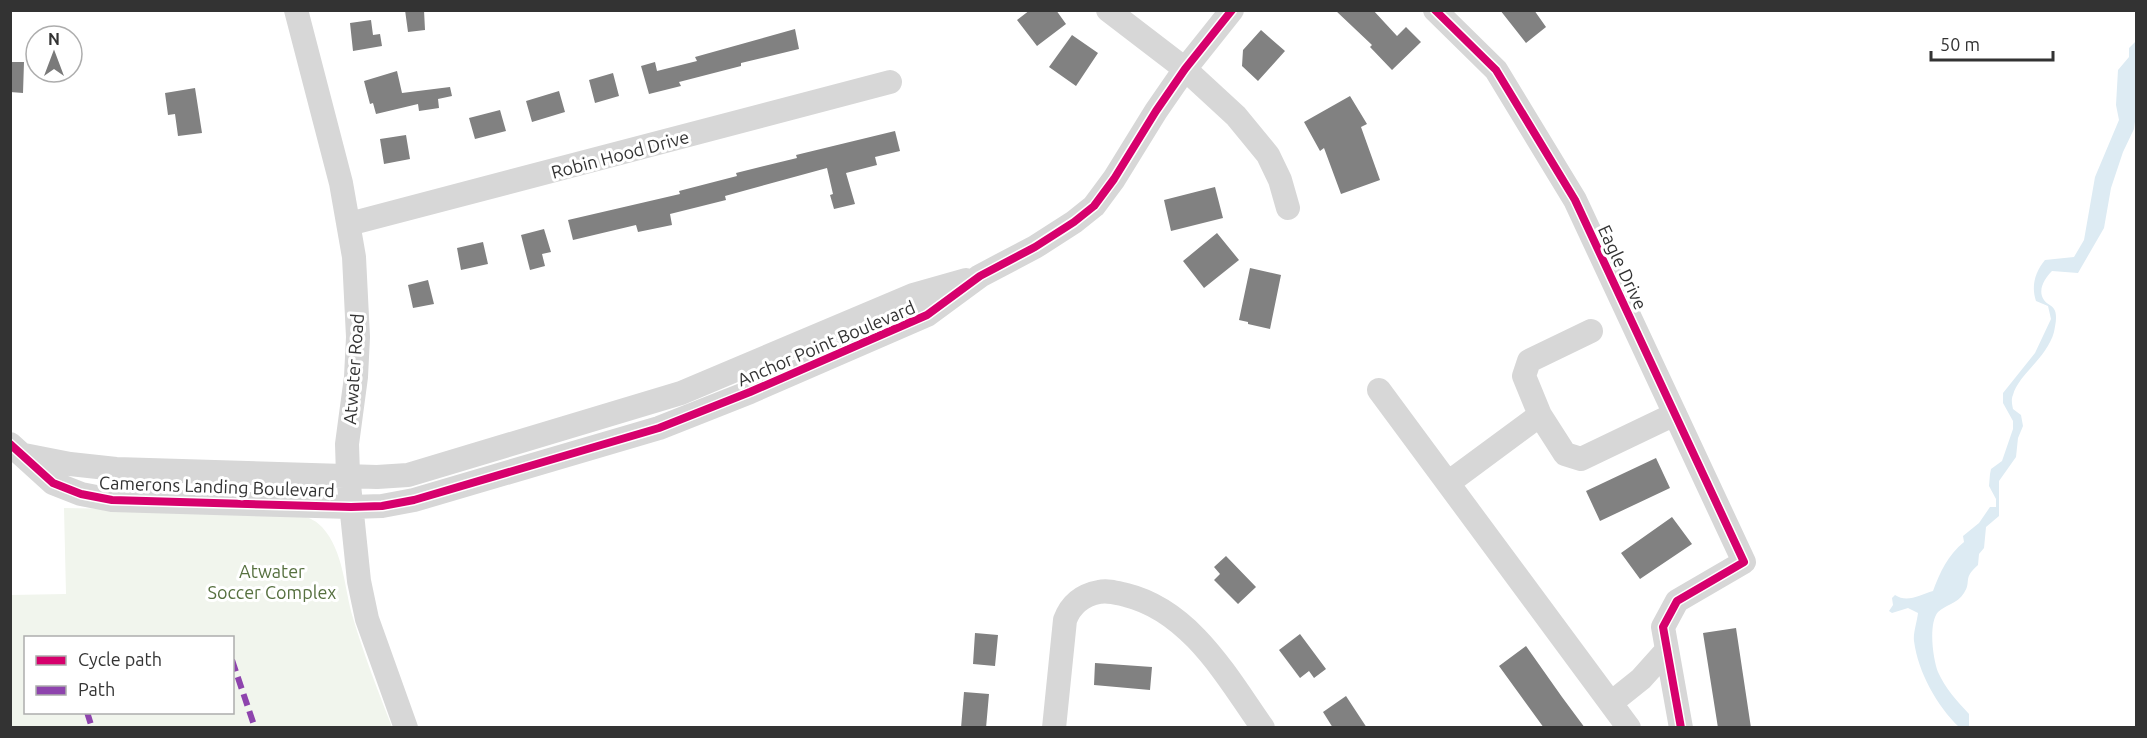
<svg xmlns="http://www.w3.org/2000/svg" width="2147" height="738" font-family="Ubuntu,sans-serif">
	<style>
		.green { fill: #f1f5ed; fill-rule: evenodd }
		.water { fill: #ddebf3 }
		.building { fill: #818181 }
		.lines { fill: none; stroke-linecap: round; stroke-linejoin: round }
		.minor { stroke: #d7d7d7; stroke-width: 24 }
		.quiet { stroke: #8e44ad; stroke-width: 6; stroke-dasharray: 12 6; stroke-linecap: butt }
		.cycleway-casing { stroke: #fff; stroke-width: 11 }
		.cycleway { stroke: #d6006c; stroke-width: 8 }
		.labels { text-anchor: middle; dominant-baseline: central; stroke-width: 6; stroke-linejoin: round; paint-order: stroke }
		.street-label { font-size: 18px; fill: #333; stroke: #fff }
		.park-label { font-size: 18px; fill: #56703f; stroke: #fff }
	</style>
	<rect width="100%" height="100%" fill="#fff"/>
	<path class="green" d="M64,508L279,512C294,514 311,515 322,527C344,551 344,588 353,618C364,655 378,691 392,727H11L10,595L66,594ZM26,638H232V712H26Z"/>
	<path class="water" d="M2136,41V114L2134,129L2123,152L2111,188L2104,228L2078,273L2052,271C2045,278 2037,290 2044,300C2046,304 2052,305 2054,309C2058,315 2055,326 2054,332C2047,358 2018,375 2013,395C2011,399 2012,404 2013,409L2021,415L2023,426L2018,438L2016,457L1999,481V516L1986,527L1984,548L1979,554L1978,565C1962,579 1972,581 1964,593C1957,604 1945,605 1938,612C1928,624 1933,659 1938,672C1945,688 1957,701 1969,714V727H1959C1937,706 1918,672 1914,641C1913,633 1917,622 1918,613L1908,608L1892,613L1889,611L1893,605L1892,598L1895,595C1907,603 1920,595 1933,591C1940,572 1948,555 1964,542L1963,536L1979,523L1990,507H1996V499L1989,486L1990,474L1991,469L2002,461L2013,429V421L2003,403V393L2035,353L2051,319L2048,306L2036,301C2031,286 2035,272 2045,260L2074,257L2084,240L2095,177L2119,120L2116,105L2118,70L2129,57V48Z"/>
	<path class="building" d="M405,10H424L425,30L408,32Z
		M1030,10H1056L1066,24L1037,46L1017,20Z
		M1335,10H1373L1397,36L1406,27L1421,42L1392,70L1370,47L1372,45Z
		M1500,10H1534L1546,27L1526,43Z
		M371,20L373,35L380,34L382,46L353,51L350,23Z
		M795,29L799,49L741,63V66L679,82L681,86L649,94L641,66L655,62L657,71L697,61L695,57Z
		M1261,30L1285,51L1258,81L1242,66L1243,50Z
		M1072,35L1098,53L1076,86L1049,67Z
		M10,62H24L23,93L10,92Z
		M397,71L402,93L450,87L452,96L438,99L439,108L419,111L418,104L376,114L373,103L370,104L364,81Z
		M613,73L619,96L595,103L589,80Z
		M195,88L202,133L178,136L175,114L168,115L165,93Z
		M559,91L565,112L532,122L526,101Z
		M1350,96L1367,124L1361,127L1380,180L1341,194L1324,148L1320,151L1304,122Z
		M500,110L506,131L475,139L469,118Z
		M895,131L900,151L875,157L877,165L846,173L855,204L834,209L830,195L833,194L827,168L725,196L726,200L670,214L672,225L638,232L636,225L573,240L568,220L680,194L679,191L737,176L736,173L797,158L796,155Z
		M406,135L410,159L384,164L380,139Z
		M1215,187L1223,218L1171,231L1164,200Z
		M544,229L551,252L542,254L545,266L530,270L521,235Z
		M1217,233L1239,260L1204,288L1183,261Z
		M483,242L488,264L461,270L457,248Z
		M1250,268L1281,275L1270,329L1248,324V322L1239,320Z
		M428,280L434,304L413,308L408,285Z
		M1656,458L1670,488L1600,521L1586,491Z
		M1672,517L1692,544L1640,579L1621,553Z
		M1226,556L1256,587L1238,604L1214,580L1220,574L1214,567Z
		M1736,628L1751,728H1718L1703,633Z
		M975,633L998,635L995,666L973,664Z
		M1300,634L1326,669L1314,678L1309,671L1300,678L1279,650Z
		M1526,646L1562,697L1585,728H1544L1499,666Z
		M1095,663L1152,667L1150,690L1094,685Z
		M964,692L989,694L986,728H961Z
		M1346,696L1367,728H1333L1323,712Z"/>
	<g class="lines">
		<path class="minor" d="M296,10L341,183L354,257L358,337L356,377L347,444L348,475L359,581L367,619L406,728
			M1108,10L1185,69L1236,116L1268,155L1280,180L1288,208
			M1435,10L1496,70L1575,200L1744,562L1677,601L1663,627L1681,728
			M349,224L890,82
			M1591,331L1529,361L1524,376L1540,415L1565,454L1581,459L1675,414
			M1379,390L1629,728
			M10,444L53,483L81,494L112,500L351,507L382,506L414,500L659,428L750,392L927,315L980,276L1035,247L1074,222L1094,206L1114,179L1156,111L1185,69L1232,10
			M24,455L70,464L116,469L377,477L408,475L681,393L913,295L966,280
			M1448,483L1540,415
			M1611,703L1641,679L1667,650
			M1054,728L1065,620C1071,604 1083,595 1099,592C1108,590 1117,593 1126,595C1191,611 1227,677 1263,728"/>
		<path class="quiet" d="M232,660L255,728
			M87,712L92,728"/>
		<g class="cycleway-casing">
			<path id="cycleway" d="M1435,10L1496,70L1575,200L1744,562L1677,601L1663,627L1681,728
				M10,444L53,483L81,494L112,500L351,507L382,506L414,500L659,428L750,392L927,315L980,276L1035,247L1074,222L1094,206L1114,179L1156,111L1185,69L1232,10"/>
		</g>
		<use href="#cycleway" class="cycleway"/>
	</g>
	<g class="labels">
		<g class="street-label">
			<text transform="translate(620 154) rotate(-15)">Robin Hood Drive</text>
			<text transform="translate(1623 267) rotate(65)">Eagle Drive</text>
			<text transform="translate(826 343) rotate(-23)">Anchor Point Boulevard</text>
			<text transform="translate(353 369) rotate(-86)">Atwater Road</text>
			<text transform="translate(217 486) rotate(2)">Camerons Landing Boulevard</text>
		</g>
		<g class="park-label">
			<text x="272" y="571">Atwater<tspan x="272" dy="21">Soccer Complex</tspan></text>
		</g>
	</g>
	<rect width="2147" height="738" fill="none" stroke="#333333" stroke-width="24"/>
	<rect x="24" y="636" width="210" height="78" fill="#ffffff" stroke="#adadad" stroke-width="1.5"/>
	<rect x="36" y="656" width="30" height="9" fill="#d6006c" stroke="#adadad" stroke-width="1.5"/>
	<text x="78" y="666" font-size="18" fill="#333333">Cycle path</text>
	<rect x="36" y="686" width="30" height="9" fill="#8e44ad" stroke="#adadad" stroke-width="1.5"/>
	<text x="78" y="696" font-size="18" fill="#333333">Path</text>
	<g transform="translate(54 54)"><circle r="28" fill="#ffffff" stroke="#adadad" stroke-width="1.5"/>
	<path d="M0-4.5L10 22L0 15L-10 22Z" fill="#7a7a7a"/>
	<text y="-9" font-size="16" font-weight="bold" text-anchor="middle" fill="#333333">N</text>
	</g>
	<path d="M1931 51v9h122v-9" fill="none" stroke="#333333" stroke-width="3"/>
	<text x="1940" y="51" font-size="18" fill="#333333" stroke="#ffffff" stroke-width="4.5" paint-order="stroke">50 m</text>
</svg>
